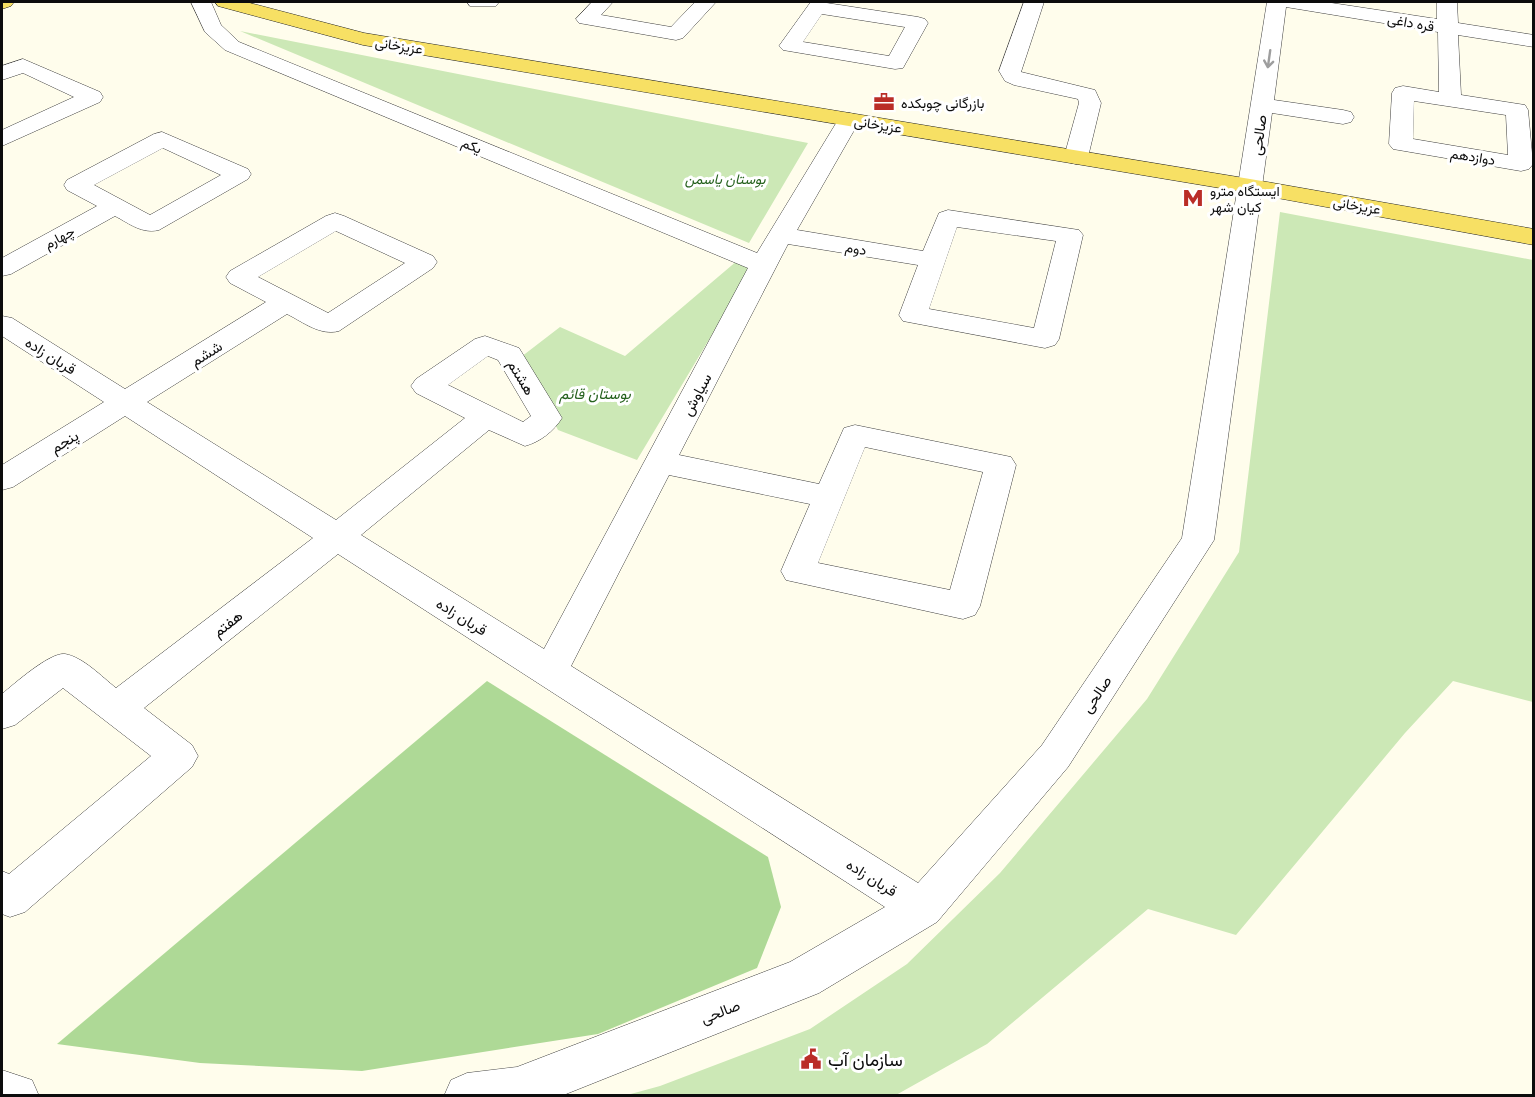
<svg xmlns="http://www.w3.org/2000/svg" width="1535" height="1097" font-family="'Noto Serif',Vazirmatn,serif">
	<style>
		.green { fill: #cce8b6 }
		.forest { fill: #aed996 }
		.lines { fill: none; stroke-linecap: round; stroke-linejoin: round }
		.minor-casing { stroke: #3f3f3f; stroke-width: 1 }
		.major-casing { stroke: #1d1d1d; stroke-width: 1 }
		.minor { fill: #fff; fill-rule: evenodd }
		.major { fill: #f7e064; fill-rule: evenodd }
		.oneway { stroke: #9e9e9e }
		.labels { text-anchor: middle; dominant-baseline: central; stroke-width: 6; stroke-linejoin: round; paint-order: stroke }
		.far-street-label { font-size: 14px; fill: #0c0c0c; stroke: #fff }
		.far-poi-label { font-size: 14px; fill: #0c0c0c; stroke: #fff; text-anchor: start }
		.far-park-label { font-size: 14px; font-style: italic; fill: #26621e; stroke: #fff }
		.street-label { font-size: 15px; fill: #0c0c0c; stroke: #fff }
		.park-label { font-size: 15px; font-style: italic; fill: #26621e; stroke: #fff }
		.near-poi-label { font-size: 18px; fill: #0c0c0c; stroke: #fff; text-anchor: start }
	</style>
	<rect width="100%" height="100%" fill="#fffdec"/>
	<path class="green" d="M240,31L808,143L749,243Z
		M1280,212L1533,260V702L1453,681L1405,733L1236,935L1148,909L987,1044L896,1095H627L660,1086L810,1029L907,964L1000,873L1147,699L1239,552Z
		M738,260L753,266L637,460L558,430L521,357L560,327L625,356Z"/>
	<path class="forest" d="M487,681L768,857L781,907L757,968L598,1034L362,1071L200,1063L57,1044Z"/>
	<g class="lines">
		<g class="minor-casing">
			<path id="minor" d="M191,2H211L221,25L239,42L757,253L838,120L841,115L849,113L857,115L860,120L797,230L923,251L939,213L948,210L1079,230L1083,235L1059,339L1055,345L1045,348L903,321L899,315L918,265L788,244L679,455L819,484L844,428L855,425L1011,457L1016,465L980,606L975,615L963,619L786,580L781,571L810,504L669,475L571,666L918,883L1042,745L1182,538L1267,2H1325L1437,19V2H1457L1458,23L1534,35V47L1458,35L1461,95L1525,105L1528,110L1533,164L1529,169L1521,171L1393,149L1389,144L1392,93L1395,88L1403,86L1439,92L1438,32L1286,7L1274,100L1343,110L1351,112L1354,117L1351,122L1343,124L1272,113L1214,540L1068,767L937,922L819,993L561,1096H444L451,1080L467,1073L517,1067L790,962L885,907L338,554L144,708L192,745L198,756L192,767L25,912L10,917L2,914V871L9,874L151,756L63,688L15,725L2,729V694C14,684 50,652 65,654C83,657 102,677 116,688L313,538L125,416L13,487L2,490V465L104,402L2,336V316L12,318L125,389L266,302L230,283L226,277L230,271L326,216L335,213L344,216L433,256L437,262L433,268L339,331C320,336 303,322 287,314L147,402L336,520L465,418L416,393L411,386L416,379L475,339L485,336L519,348L562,418C554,431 540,442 525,446L489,430L361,535L544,649L748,268L225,50L205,32ZM1414,101L1506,115L1508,155L1413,139ZM957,227L1056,241L1034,328L929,309ZM336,231L405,263L328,313L258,277ZM488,356L498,360L531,416L523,422L448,385ZM865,447L983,472L950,590L818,563Z
				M467,2H499L496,6H470Z
				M592,2H613L601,15L671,27L695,2H716L683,38L676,40L579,23L576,19Z
				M820,2L918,17L925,19L928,23L903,68L895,69L783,50L779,46L810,3ZM822,14L905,27L889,56L803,42Z
				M1024,2H1044L1021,72L1095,90L1101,103L1088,157L1084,162L1076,164L1068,162L1064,157L1079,103L1078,99L1014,85L1005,81L999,71Z
				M23,59L100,92L103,97L100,102L2,146V130L74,97L23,73L2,80V66Z
				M162,132L248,169L251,174L248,179L159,230C142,234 130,224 115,216L11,274L2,276V258L97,206L67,190L64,185L67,180L154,134ZM163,148L221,175L150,215L94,185Z
				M2,1070L32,1080L39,1096H2Z"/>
		</g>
		<g class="major-casing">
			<path id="major" d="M2,2H14L11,6L2,9Z
				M215,2H246L364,33L1250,179L1534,229V245L1250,193L363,45L218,6Z"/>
		</g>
		<use href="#minor" class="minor"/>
		<use href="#major" class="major"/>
	</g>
	<defs><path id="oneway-shaft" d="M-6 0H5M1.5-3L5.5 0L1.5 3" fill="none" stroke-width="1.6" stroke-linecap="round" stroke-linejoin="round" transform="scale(1.5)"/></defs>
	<use class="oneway" href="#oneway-shaft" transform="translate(1269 59) rotate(98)"/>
	<defs>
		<g id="office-bare" transform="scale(1.62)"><path d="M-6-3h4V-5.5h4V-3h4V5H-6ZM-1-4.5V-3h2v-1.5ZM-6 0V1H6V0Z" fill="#ba2d27" stroke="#fff" stroke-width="2.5" paint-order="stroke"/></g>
		<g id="metro-bare" transform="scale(1.62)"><path d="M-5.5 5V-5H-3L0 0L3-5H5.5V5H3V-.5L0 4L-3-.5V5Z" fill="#ba2d27" stroke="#fff" stroke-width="2.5" paint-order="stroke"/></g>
		<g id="civic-bare" transform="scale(1.62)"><path d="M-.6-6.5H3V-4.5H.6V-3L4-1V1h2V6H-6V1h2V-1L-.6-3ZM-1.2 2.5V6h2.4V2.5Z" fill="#ba2d27" stroke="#fff" stroke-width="2.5" paint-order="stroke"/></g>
	</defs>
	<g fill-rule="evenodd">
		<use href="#office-bare" x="884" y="102"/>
		<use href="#metro-bare" x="1193" y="198"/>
		<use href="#civic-bare" x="811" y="1059"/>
	</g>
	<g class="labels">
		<g class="far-street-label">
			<text transform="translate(1411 22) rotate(10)">قره داغی</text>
			<text transform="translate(399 45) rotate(9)">عزیزخانی</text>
			<text transform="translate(878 124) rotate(9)">عزیزخانی</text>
			<text transform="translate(472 145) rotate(22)">یکم</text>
			<text transform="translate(1473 156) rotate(9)">دوازدهم</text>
			<text transform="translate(1357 205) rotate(10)">عزیزخانی</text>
			<text transform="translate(59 237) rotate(-28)">چهارم</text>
			<text transform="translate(856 248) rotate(10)">دوم</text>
		</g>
		<g class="far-poi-label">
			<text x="901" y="102">بازرگانی چوبکده</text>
			<text x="1210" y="190">ایستگاه مترو<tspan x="1210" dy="16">کیان شهر</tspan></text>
		</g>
		<g class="far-park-label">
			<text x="725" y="178">بوستان یاسمن</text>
		</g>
		<g class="street-label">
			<text transform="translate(1258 135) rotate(-82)">صالحی</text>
			<text transform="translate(206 353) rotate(-32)">ششم</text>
			<text transform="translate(51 355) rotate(32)">قربان زاده</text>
			<text transform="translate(522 377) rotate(59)">هشتم</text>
			<text transform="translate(696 394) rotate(-62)">سیاوش</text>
			<text transform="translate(64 441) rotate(-31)">پنجم</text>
			<text transform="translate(462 616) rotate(32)">قربان زاده</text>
			<text transform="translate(227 623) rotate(-38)">هفتم</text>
			<text transform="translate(1096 694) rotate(-56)">صالحی</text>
			<text transform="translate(872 877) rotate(32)">قربان زاده</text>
			<text transform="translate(720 1011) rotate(-21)">صالحی</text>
		</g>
		<g class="park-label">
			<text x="595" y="393">بوستان قائم</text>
		</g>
		<g class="near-poi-label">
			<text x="828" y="1059">سازمان آب</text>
		</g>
	</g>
	<rect width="1535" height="1097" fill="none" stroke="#0c0c0c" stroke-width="6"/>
</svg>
